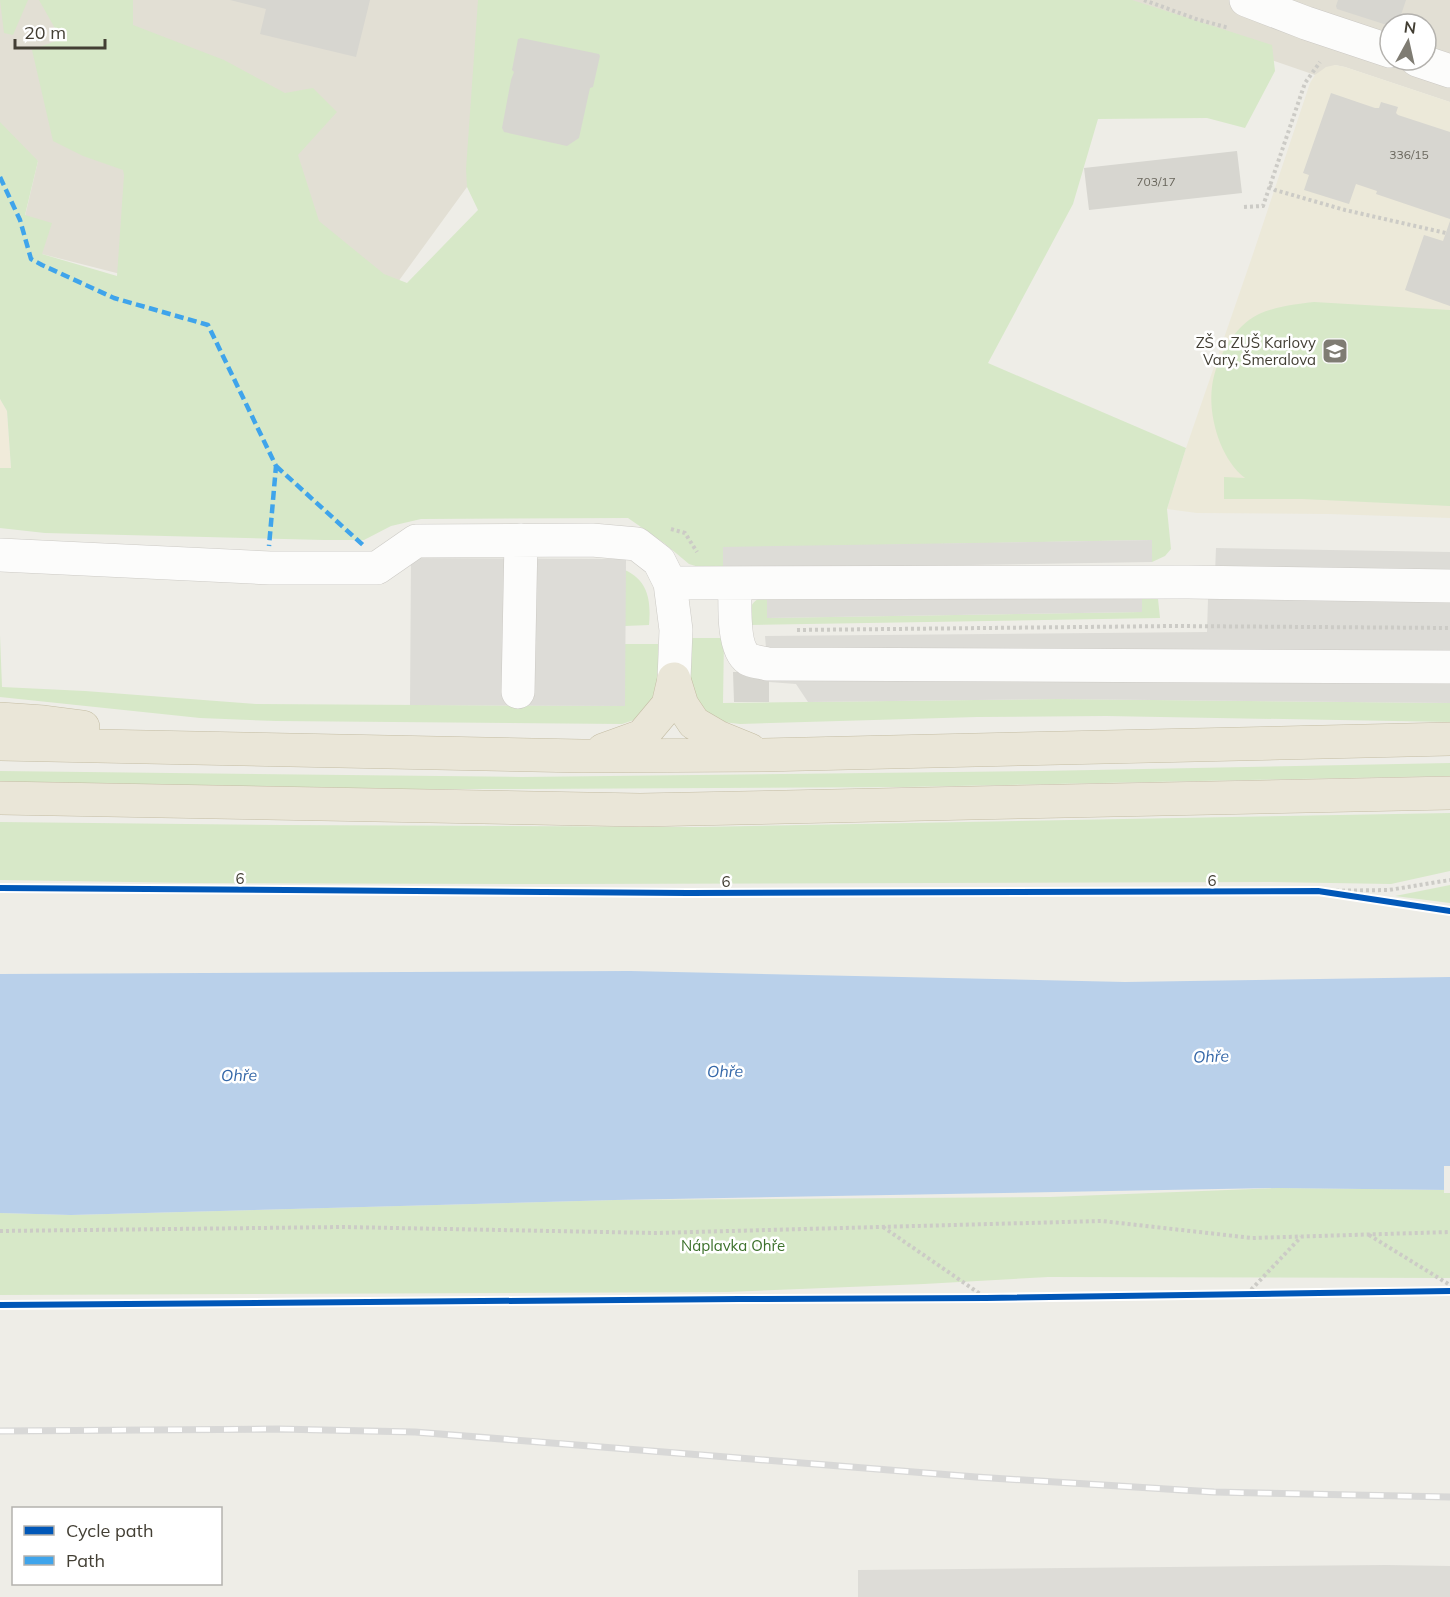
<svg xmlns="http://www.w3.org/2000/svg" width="1450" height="1597" font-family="Mulish,sans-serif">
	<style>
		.residential { fill: #e2dfd4; fill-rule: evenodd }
		.commercial { fill: #f0ebda }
		.education { fill: #ece9d9 }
		.green { fill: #d7e8c8 }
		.parking { fill: #dddcd7 }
		.water { fill: #b9d0ea }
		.pier { fill: #eeede7 }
		.building { fill: #d7d6d0 }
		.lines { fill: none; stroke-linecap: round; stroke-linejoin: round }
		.minor-casing { stroke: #cccac5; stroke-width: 34 }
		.highway-casing { stroke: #c4bda4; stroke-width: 34 }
		.path { stroke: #cccbc6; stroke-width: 4; stroke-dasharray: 3 3; stroke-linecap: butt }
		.minor { stroke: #fcfcfb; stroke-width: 33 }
		.highway { stroke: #eae6d8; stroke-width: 33 }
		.rail-casing { stroke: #d8d8d7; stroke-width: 7 }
		.rail { stroke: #fff; stroke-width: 4.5; stroke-dasharray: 14; stroke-linecap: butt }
		.quiet { stroke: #3fa4eb; stroke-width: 4.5; stroke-dasharray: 9 4.5; stroke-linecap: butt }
		.cycleway-casing { stroke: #fff; stroke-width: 10 }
		.cycleway { stroke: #0057b8; stroke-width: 6 }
		.labels { text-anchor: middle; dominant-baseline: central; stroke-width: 5; stroke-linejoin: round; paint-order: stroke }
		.number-label { font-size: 12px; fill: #69665c }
		.poi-label { font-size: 15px; fill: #433f34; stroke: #fff; text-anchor: end }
		.street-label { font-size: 15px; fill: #433f34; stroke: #fff }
		.park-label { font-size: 15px; fill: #3c712b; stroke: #fff }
		.water-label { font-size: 16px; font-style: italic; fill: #3467a8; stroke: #fff }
	</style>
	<rect width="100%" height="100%" fill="#eeede7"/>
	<path class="residential" d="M0,0H481L467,187L363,330L250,307L42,254L25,216L38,161L0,137Z
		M1096,0H1450V102L1345,67L1335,65L1315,75ZM1390,24H1426V60H1390Z"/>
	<path class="commercial" d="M0,399L7,411L11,468H0Z"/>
	<path class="education" d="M1335,65L1345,67L1450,102V518L1328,514L1197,513L1167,509L1186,448L1253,254L1310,83L1315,75L1326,67Z"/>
	<path class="green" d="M0,0H28L13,35L4,33Z
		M39,0H133V25L224,60L285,93L313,88L337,112L298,155L319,221L384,274L407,283L478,210L467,187L466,169L478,0H1132L1272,45L1275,71L1245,128L1207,118L1098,119L1073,204L988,363L1186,448L1167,509L1171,549L1165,556L1152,562V540L723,548V569L702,568L689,564L664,543L628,518L421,519L391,526L364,540H324L45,533L0,528V468H11L7,411L0,399V122L38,161L25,215L52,223L42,254L117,276L124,175L123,170L83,156L53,141L32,50L61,39Z
		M1314,302L1450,310V506L1302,499H1224V477L1245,478C1221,460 1208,417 1212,387C1215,363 1229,335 1249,320C1265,308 1294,304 1314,302Z
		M625,570C649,581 651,602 649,625L625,626Z
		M1142,588L1154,592L1158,599L1160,618L750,625C751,606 748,602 767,595L768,618L1142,612Z
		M0,635L2,687L85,691L256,704L624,706L625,644H658V685L654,700L640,718L622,724L276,721L200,718L0,697Z
		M690,638H724L723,703L1058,699L1450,703V722L1106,716L977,717L740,724L715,721L691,696Z
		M1450,763V776L903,787L523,789H366L0,784V771L522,777L1041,771Z
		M1450,813V871L1391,884L1271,882L550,884L196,883L0,880V822L282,825L699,827Z
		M1450,885V903L1395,896Z
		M1278,1188L1450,1190V1278L1048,1277L924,1284L728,1292L0,1295V1213L71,1215L615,1200L1050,1197Z"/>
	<path class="parking" d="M1152,540V562L723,569V547Z
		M1216,548L1450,552V574L1215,573Z
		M411,558L626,559L625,706L410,705Z
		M1142,588V612L767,618V595Z
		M1208,599H1450V703L1058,699L808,702L796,684L769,682L765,636L1207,632Z
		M1386,1565L1450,1566V1597H858V1570Z"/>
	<path class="water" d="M630,971L1125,982L1450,977V1190L1278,1188L615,1200L71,1215L0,1213V974Z"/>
	<path class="pier" d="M1444,1166H1450V1193H1444Z"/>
	<path class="building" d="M230,0H370L356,57L260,34L266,9Z
		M1338,0H1406L1398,24H1390V26L1337,9L1336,6Z
		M521,38L599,54L600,56L593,87L590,88L579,138L567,146L504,132L502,128L511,80L514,72L512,70L518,39Z
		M1331,93L1375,108H1379L1381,102L1398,107L1396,113L1398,115L1450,132V219L1376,194L1377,191L1356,184L1349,204L1304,190L1309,175L1303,173Z
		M1237,151L1242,193L1089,210L1084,168Z
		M1450,221V306L1405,290L1424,235L1443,241Z
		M733,672H769V702H734Z"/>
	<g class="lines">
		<g class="minor-casing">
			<path id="minor" d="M1246,0L1306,23L1390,51
				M1417,60L1450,71
				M0,555L270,568H377L416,541L592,540L637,544L659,561L670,583L676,630L674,679
				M670,583L1188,582L1450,586
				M735,583C735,601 732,648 748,659C753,662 762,662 767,664L1450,667
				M518,692L521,540"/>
		</g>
		<g class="highway-casing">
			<path id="highway" d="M674,679L682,705L694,723L718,737L750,750
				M0,719L44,722L83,727
				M0,744L582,756L763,755L1450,739
				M603,750L642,736L668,705L674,679
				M0,798L640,810L1450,793"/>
		</g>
		<path class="path" d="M1144,0L1196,19L1229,28
			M1269,186L1275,190L1345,210L1446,233
			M1244,207L1263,206L1305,83L1320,62
			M671,529L685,533L697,552
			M797,630L1174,626L1450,628
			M1318,891L1389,890L1450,880
			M883,1227L986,1298
			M0,1231L343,1227L656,1233L1102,1221L1252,1238L1450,1232
			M1369,1235L1450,1285
			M1247,1294L1301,1237"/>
		<use href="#minor" class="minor"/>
		<use href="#highway" class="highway"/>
		<g class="rail-casing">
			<path id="rail" d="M0,1431L278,1429L415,1432L976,1477L1214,1492L1450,1497"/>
		</g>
		<use href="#rail" class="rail"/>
		<path class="quiet" d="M0,177L20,220L31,259L42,265L114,298L208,325L276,466L269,546
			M276,466L364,546"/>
		<g class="cycleway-casing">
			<path id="cycleway" d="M0,888L688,893L1318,891L1450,911
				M0,1305L739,1299L986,1298L1450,1291"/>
		</g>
		<use href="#cycleway" class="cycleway"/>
	</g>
	<defs>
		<g id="school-square" transform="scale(1.35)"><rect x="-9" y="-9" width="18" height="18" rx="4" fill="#7f7c73" stroke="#fff"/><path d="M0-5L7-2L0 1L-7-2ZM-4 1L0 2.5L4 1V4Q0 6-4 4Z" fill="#fff"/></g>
	</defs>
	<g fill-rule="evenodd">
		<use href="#school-square" x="1335" y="351"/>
	</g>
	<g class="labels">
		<g class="number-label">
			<text x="1409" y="154">336/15</text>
			<text x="1156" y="181">703/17</text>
		</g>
		<g class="poi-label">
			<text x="1316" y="342">ZŠ a ZUŠ Karlovy<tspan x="1316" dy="17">Vary, Šmeralova</tspan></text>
		</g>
		<g class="street-label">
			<text x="240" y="878">6</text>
			<text x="1212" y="880">6</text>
			<text x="726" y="881">6</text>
		</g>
		<g class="park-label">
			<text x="733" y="1245">Náplavka Ohře</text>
		</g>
		<g class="water-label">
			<text transform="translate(1211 1056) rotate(-2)">Ohře</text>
			<text transform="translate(725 1071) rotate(-1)">Ohře</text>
			<text transform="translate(239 1075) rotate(-1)">Ohře</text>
		</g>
	</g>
	<rect x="12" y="1507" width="210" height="78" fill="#ffffff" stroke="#b4b2ae" stroke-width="1.5"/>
	<rect x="24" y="1526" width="30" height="9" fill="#0057b8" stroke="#b4b2ae" stroke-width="1.5"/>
	<text x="66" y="1537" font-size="18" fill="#433f34">Cycle path</text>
	<rect x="24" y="1556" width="30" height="9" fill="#3fa4eb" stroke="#b4b2ae" stroke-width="1.5"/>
	<text x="66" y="1567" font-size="18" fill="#433f34">Path</text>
	<g transform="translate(1408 42) rotate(8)"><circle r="28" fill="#ffffff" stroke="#b4b2ae" stroke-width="1.5"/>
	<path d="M0-4.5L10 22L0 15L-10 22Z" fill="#7f7c73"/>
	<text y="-9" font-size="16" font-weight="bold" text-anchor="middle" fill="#433f34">N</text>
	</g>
	<path d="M15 39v9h90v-9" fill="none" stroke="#433f34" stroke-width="3"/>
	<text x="24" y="39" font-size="18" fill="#433f34" stroke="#ffffff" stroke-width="4.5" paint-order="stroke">20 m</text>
</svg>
